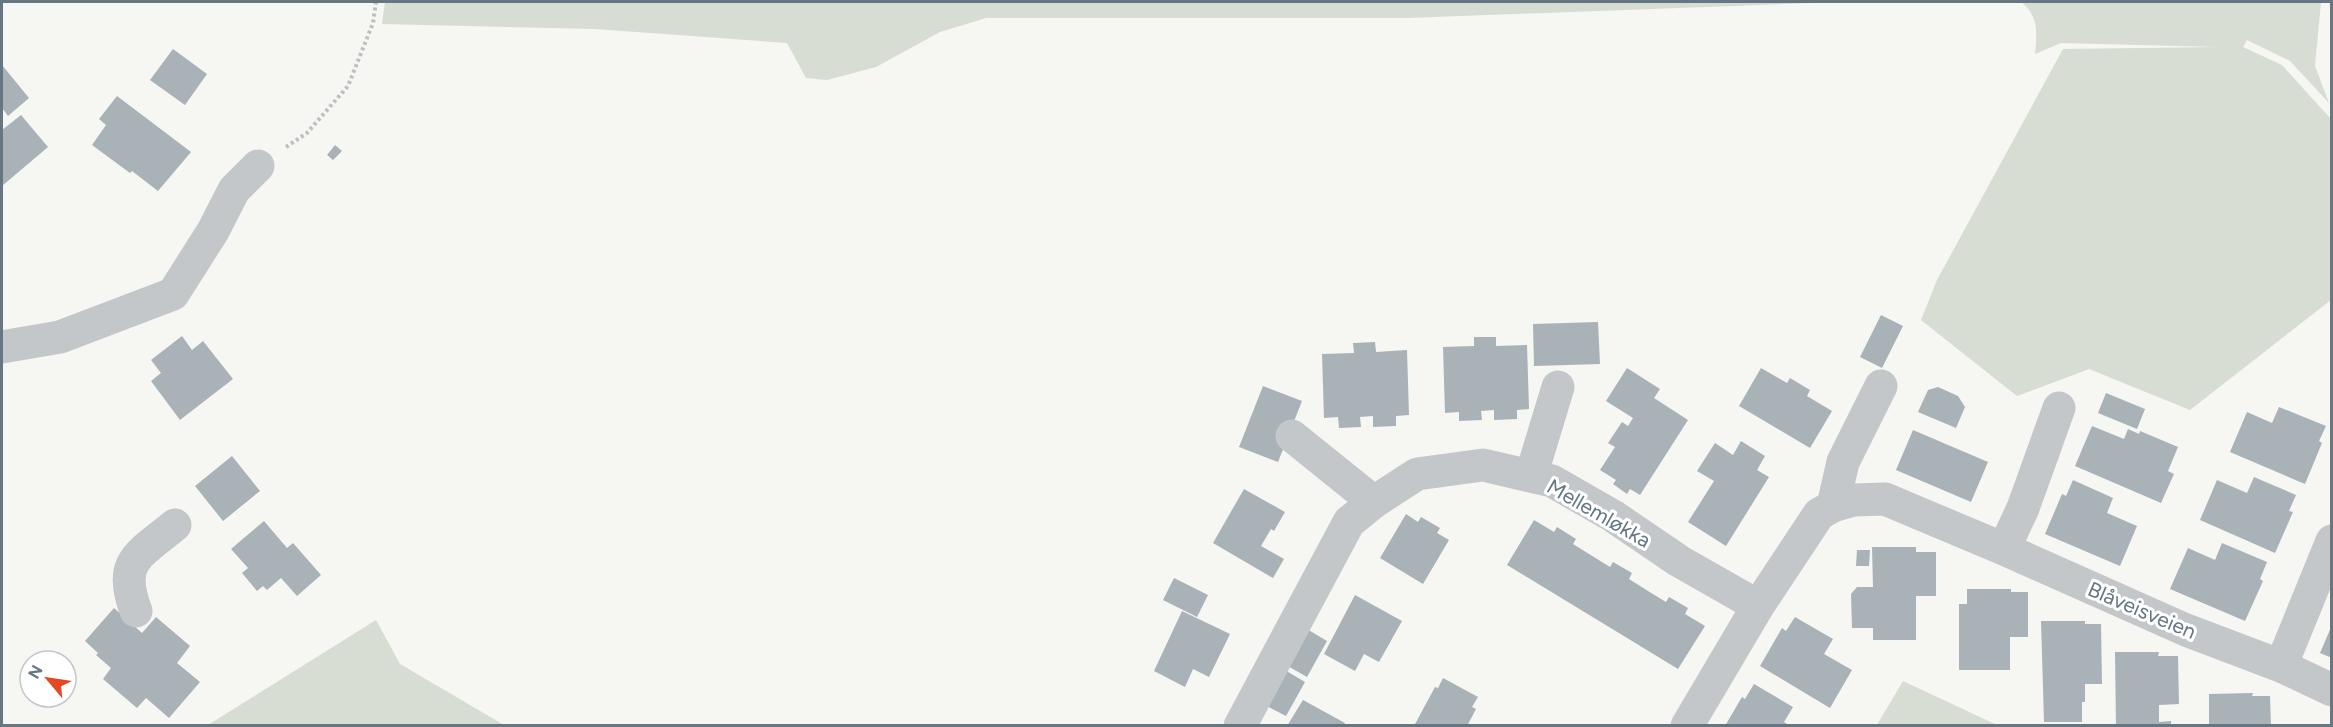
<svg xmlns="http://www.w3.org/2000/svg" width="2333" height="727" font-family="Figtree,sans-serif">
	<style>
		.green { fill: #d7ddd3 }
		.building { fill: #a9b2b7 }
		.lines { fill: none; stroke-linecap: round; stroke-linejoin: round }
		.path { stroke: #bdbfc1; stroke-width: 4; stroke-dasharray: 3 3; stroke-linecap: butt }
		.minor { stroke: #c3c7ca; stroke-width: 33 }
		.labels { text-anchor: middle; dominant-baseline: central; stroke-width: 6; stroke-linejoin: round; paint-order: stroke }
		.street-label { font-size: 21px; fill: #647783; stroke: #fff }
	</style>
	<rect width="100%" height="100%" fill="#f6f6f2"/>
	<path class="green" d="M385,2H1837L1408,18H986L940,32L876,67L827,80L806,78L787,43L595,29L382,24Z
		M2021,2H2321L2315,66L2329,103L2290,61L2247,40L2243,47L2282,65L2331,119V300L2190,410L2089,369L2017,396L1921,320L1937,280L2063,49L2217,47L2061,43L2035,54C2037,33 2039,16 2021,2Z
		M376,620L400,664L504,725H208Z
		M1903,681L1997,725H1877Z"/>
	<path class="building" d="M173,49L207,74L185,105L150,80Z
		M2,65L29,98L8,116L2,108Z
		M117,96L191,152L158,191L132,171L130,173L92,145L106,125L99,119Z
		M21,115L48,147L2,186V130Z
		M335,145L342,151L333,160L327,155Z
		M1881,315L1903,326L1882,368L1860,357Z
		M1598,322L1600,364L1534,366L1533,324Z
		M182,336L192,350L203,341L233,379L180,420L151,381L161,373L151,360Z
		M1474,337H1496V346L1527,345L1529,409L1517,410V419L1494,420V410L1481,411L1482,420L1459,421V412L1445,413L1443,347L1474,346Z
		M1375,342L1376,352L1407,350L1409,415L1396,416V426L1373,427V416L1360,417L1361,427L1339,428L1338,417L1324,418L1322,354L1354,353L1353,343Z
		M1627,368L1660,389L1654,398L1688,420L1640,495L1630,489L1627,494L1613,484L1616,480L1600,470L1615,447L1608,443L1622,422L1628,426L1633,418L1606,401Z
		M1761,368L1787,383L1790,378L1810,390L1807,396L1832,411L1810,448L1739,406Z
		M1263,386L1302,401L1278,462L1239,447Z
		M1938,387L1958,396L1965,407L1956,428L1918,412L1928,390Z
		M2106,393L2145,409L2137,429L2098,413Z
		M2279,407L2326,426L2319,441L2322,443L2305,484L2230,452L2247,412L2272,423Z
		M2092,426L2124,439L2128,429L2139,434L2140,431L2178,447L2168,471L2174,474L2161,503L2075,466Z
		M1913,430L1988,462L1971,502L1896,470Z
		M1741,441L1765,456L1757,470L1769,477L1726,546L1688,522L1714,481L1697,471L1715,443L1733,455Z
		M232,456L260,491L223,521L195,486Z
		M2254,477L2296,495L2289,511L2293,512L2275,553L2200,520L2217,480L2247,493Z
		M2073,480L2113,498L2107,513L2137,526L2120,566L2045,534L2062,494L2066,496Z
		M1244,489L1285,512L1274,531L1271,529L1261,546L1284,559L1273,578L1213,543Z
		M1406,514L1418,522L1421,517L1440,528L1437,533L1449,540L1423,584L1380,558Z
		M1534,520L1554,532L1557,527L1576,539L1573,544L1610,567L1613,562L1632,573L1629,579L1648,591L1666,602L1669,597L1688,608L1685,614L1705,626L1678,669L1507,565Z
		M264,521L287,548L293,543L321,575L297,596L281,578L267,590L263,586L257,591L242,573L248,568L231,549Z
		M2222,543L2267,562L2260,579L2263,581L2245,621L2170,589L2188,548L2215,560Z
		M1872,547H1916V552H1936V596H1916V640H1873V628H1852L1851,594L1857,587H1873Z
		M1857,550H1870L1869,566H1856Z
		M1174,578L1208,595L1197,617L1163,600Z
		M1967,589H2011V592H2028V637H2010V670H1959V604H1967Z
		M1355,595L1402,621L1379,662L1364,654L1355,671L1324,654Z
		M114,608L142,633L156,617L190,646L177,663L200,682L169,718L146,698L137,708L103,679L111,668L96,655L98,653L85,641Z
		M1182,611L1230,634L1209,677L1193,669L1185,687L1154,671Z
		M1795,617L1833,639L1824,654L1852,670L1830,708L1760,666L1782,628L1786,631Z
		M2041,621H2085V624H2101L2102,684H2085V702H2082V722H2044Z
		M2332,625V658L2320,653Z
		M1307,629L1327,641L1307,677L1286,665Z
		M2115,652H2159L2158,656H2178L2179,704L2159,705V722L2171,721V726H2116Z
		M1283,669L1305,682L1286,716L1263,704Z
		M1443,678L1478,697L1472,707L1476,709L1467,726H1414L1435,687L1438,688Z
		M1754,684L1793,707L1784,722L1790,726H1725L1742,697L1745,699Z
		M2253,693L2252,696H2270L2271,726H2209V694Z
		M1303,700L1345,723L1343,726H1287Z"/>
	<g class="lines">
		<path class="path" d="M286,147L307,133L348,86L373,23L376,2"/>
		<path class="minor" d="M2,347L60,337L173,294L213,231L234,190L258,166
			M1292,436L1374,502
			M1531,476L1558,387
			M1833,506L1843,462L1881,386
			M2004,549L2023,508L2059,408
			M136,611C117,561 139,555 175,525
			M2281,666L2332,541
			M1240,726L1349,522L1374,502L1417,474L1483,465L1552,481L1613,516L1679,561L1758,606
			M1687,726L1758,606L1819,514L1833,506L1854,500L1885,499L2004,549L2186,630L2281,666L2332,690"/>
	</g>
	<g class="labels">
		<g class="street-label">
			<text transform="translate(1599 513) rotate(30)">Mellemløkka</text>
			<text transform="translate(2142 610) rotate(23)">Blåveisveien</text>
		</g>
	</g>
	<rect width="2333" height="727" fill="none" stroke="#647783" stroke-width="6"/>
	<g transform="translate(48 679) rotate(299)"><circle r="28" fill="#ffffff" stroke="#c1c9cd" stroke-width="1.5"/>
	<path d="M0-4.5L10 22L0 15L-10 22Z" fill="#e44924"/>
	<text y="-9" font-size="16" font-weight="bold" text-anchor="middle" fill="#647783">N</text>
	</g>
</svg>
